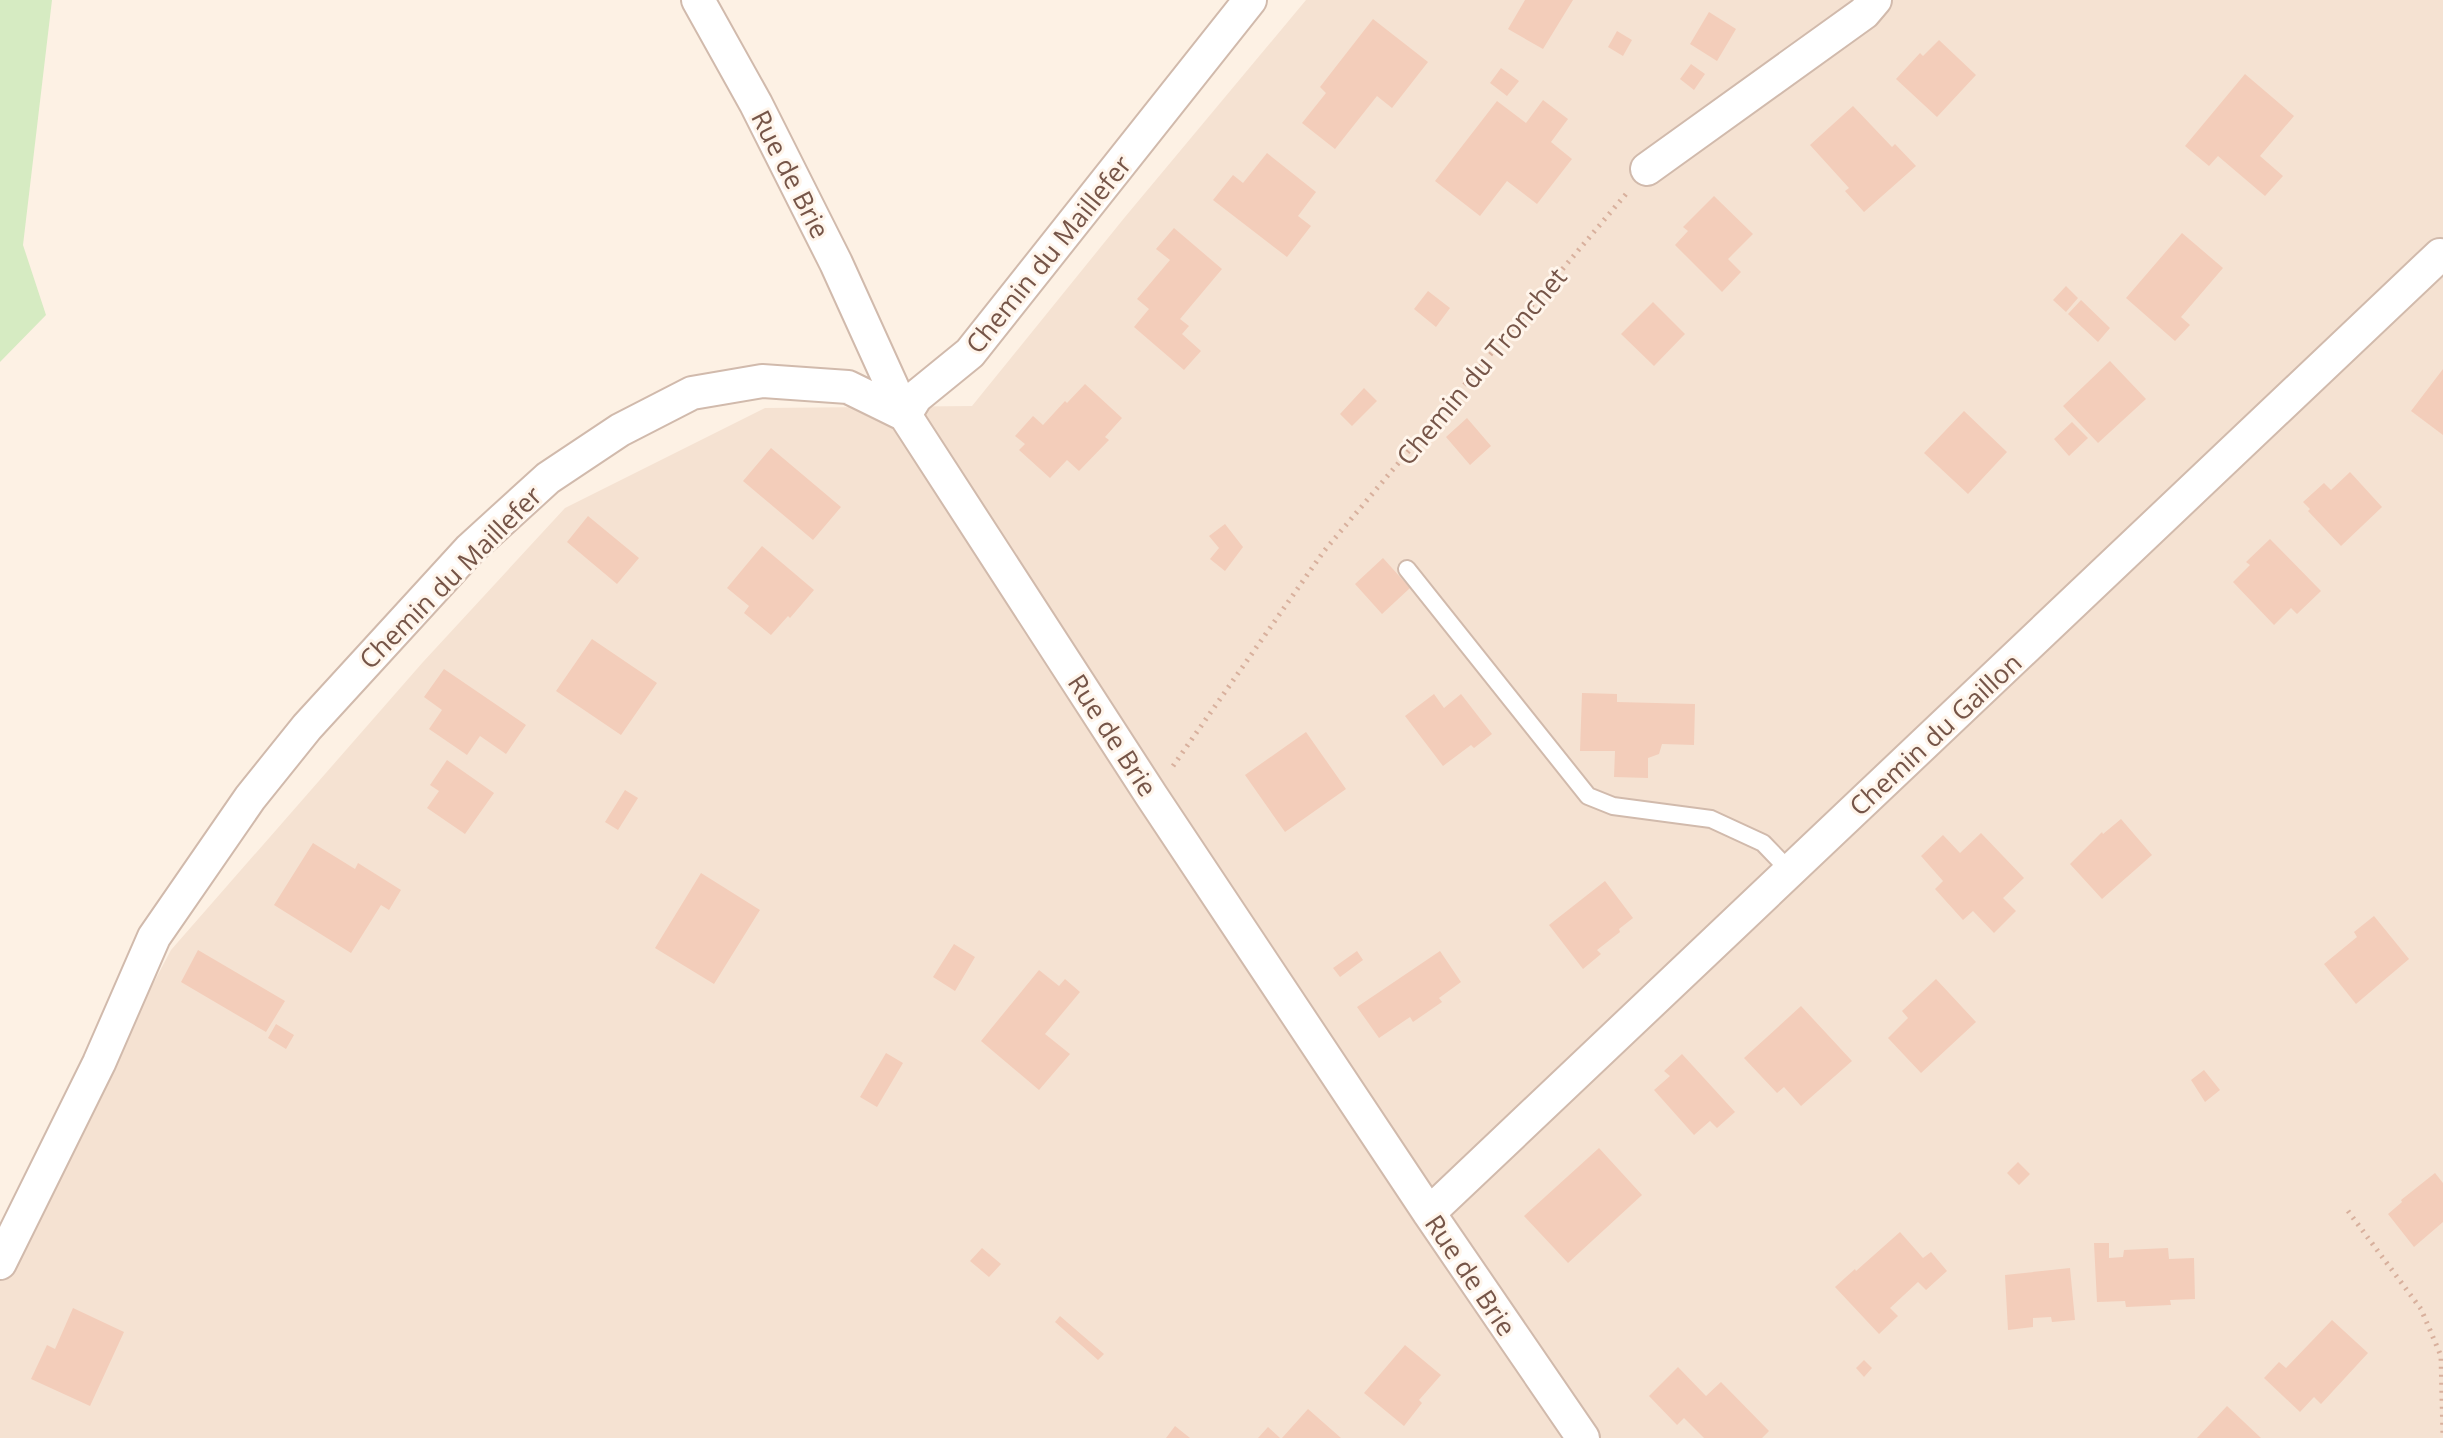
<svg xmlns="http://www.w3.org/2000/svg" width="2443" height="1438" font-family="'Open Sans',sans-serif">
	<style>
		.residential { fill: #f5e2d2 }
		.green { fill: #d6ebc2 }
		.building { fill: #f3cdba }
		.lines { fill: none; stroke-linecap: round; stroke-linejoin: round }
		.lane-casing { stroke: #d1baac; stroke-width: 20 }
		.street-casing { stroke: #d1baac; stroke-width: 36 }
		.path { stroke: #d8b09d; stroke-width: 5; stroke-dasharray: 2 6; stroke-linecap: butt }
		.lane { stroke: #fff; stroke-width: 16 }
		.street { stroke: #fff; stroke-width: 32 }
		.labels { text-anchor: middle; dominant-baseline: central; stroke-width: 6; stroke-linejoin: round; paint-order: stroke }
		.street-label { font-size: 26px; fill: #765548; stroke: #fff5eb }
	</style>
	<rect width="100%" height="100%" fill="#fdf1e4"/>
	<path class="residential" d="M1306,0H2443V1438H0V1272L171,950L423,662L565,508L765,408L972,406L1125,217Z"/>
	<path class="green" d="M0,0H52L23,245L46,315L0,362Z"/>
	<path class="building" d="M1525,0H1573L1543,49L1508,29Z
		M1709,12L1736,29L1717,61L1690,44Z
		M1373,19L1428,62L1392,108L1377,96L1335,149L1302,123L1326,93L1320,87Z
		M1617,31L1632,40L1623,56L1608,47Z
		M1939,40L1976,75L1937,117L1896,79L1920,53L1923,56Z
		M1691,64L1705,74L1694,90L1680,79Z
		M1501,68L1519,81L1507,96L1490,83Z
		M2245,74L2294,116L2260,156L2283,176L2265,196L2218,156L2209,166L2185,146Z
		M1543,100L1568,119L1551,142L1572,159L1537,204L1507,181L1480,216L1435,181L1497,101L1526,123Z
		M1853,106L1892,147L1895,144L1916,166L1864,212L1845,191L1849,188L1810,145Z
		M1267,153L1316,192L1298,216L1311,226L1287,257L1213,200L1233,175L1243,183Z
		M1714,196L1753,234L1728,259L1741,272L1722,292L1675,245L1688,231L1683,227Z
		M1174,228L1222,269L1180,319L1189,326L1182,334L1201,351L1184,370L1134,327L1149,309L1137,299L1170,260L1156,249Z
		M2182,233L2223,268L2181,317L2190,325L2175,341L2126,298Z
		M2066,286L2078,298L2066,312L2053,300Z
		M1428,291L1450,308L1436,327L1414,309Z
		M2081,300L2110,328L2098,342L2068,314Z
		M1653,302L1685,334L1654,366L1621,334Z
		M2110,361L2146,399L2098,443L2063,406Z
		M2443,369V435L2411,411Z
		M1085,384L1122,418L1105,437L1109,440L1079,471L1067,460L1050,478L1019,450L1025,444L1015,436L1033,416L1043,425L1065,401L1067,403Z
		M1364,388L1377,401L1352,426L1340,414Z
		M1964,411L2007,452L1968,494L1924,453Z
		M1467,418L1491,446L1470,465L1446,437Z
		M2072,422L2088,438L2069,456L2054,439Z
		M771,448L841,507L813,540L743,481Z
		M2350,472L2382,507L2341,546L2308,511L2310,509L2303,502L2324,483L2331,490Z
		M588,516L639,558L617,584L567,542Z
		M1225,524L1243,547L1225,571L1210,559L1219,548L1209,536Z
		M2270,539L2321,591L2297,614L2291,608L2274,625L2233,582L2250,565L2246,562Z
		M762,546L814,590L790,618L788,616L771,635L744,613L749,606L727,588Z
		M1383,558L1410,588L1382,614L1355,584Z
		M592,639L657,683L621,735L556,691Z
		M444,669L526,725L506,754L480,736L467,755L429,729L442,710L424,697Z
		M1582,693L1617,694V702L1695,704L1694,745L1662,744L1659,754L1648,758V778L1614,777L1615,751H1580Z
		M1434,694L1444,708L1461,694L1492,734L1474,748L1471,745L1443,766L1405,716Z
		M1306,732L1346,789L1285,832L1245,775Z
		M447,760L494,793L465,834L427,808L439,791L430,785Z
		M625,790L638,798L618,830L605,822Z
		M2121,819L2152,855L2102,899L2070,864L2102,832L2103,834Z
		M1981,833L2024,878L2003,898L2016,911L1994,933L1973,911L1963,920L1935,889L1943,881L1921,856L1943,835L1960,853Z
		M313,843L355,869L358,863L401,890L389,910L381,905L351,953L274,905Z
		M701,873L760,910L714,984L655,948Z
		M1605,881L1633,918L1619,929L1620,932L1597,950L1601,954L1583,969L1549,925Z
		M2374,916L2409,959L2356,1004L2324,964L2357,937L2354,932Z
		M954,944L975,957L955,991L933,977Z
		M198,950L285,1001L266,1032L181,982Z
		M1357,951L1363,960L1340,977L1333,968Z
		M1440,951L1461,982L1439,998L1442,1002L1413,1022L1410,1017L1379,1038L1357,1007Z
		M1039,970L1059,986L1065,979L1080,992L1045,1034L1070,1054L1039,1090L981,1041Z
		M1936,979L1976,1022L1921,1073L1888,1038L1908,1018L1902,1011Z
		M1801,1006L1852,1061L1801,1106L1784,1087L1777,1093L1744,1058Z
		M276,1024L294,1035L286,1049L268,1038Z
		M886,1053L903,1063L877,1107L860,1097Z
		M1682,1054L1735,1112L1717,1128L1710,1121L1694,1135L1654,1090L1670,1076L1664,1071Z
		M2204,1070L2220,1090L2205,1102L2191,1080Z
		M1599,1148L1642,1195L1568,1263L1524,1216Z
		M2018,1162L2030,1174L2019,1185L2007,1173Z
		M2435,1173L2443,1183V1222L2414,1247L2388,1214L2402,1202L2401,1200Z
		M1900,1232L1923,1258L1931,1252L1947,1271L1926,1290L1918,1282L1890,1308L1898,1316L1879,1334L1835,1287L1855,1269L1856,1271Z
		M2094,1243H2109V1258L2123,1257L2124,1250L2168,1248L2169,1259L2194,1258L2195,1299L2170,1300L2171,1305L2126,1307L2125,1301L2097,1302Z
		M982,1248L1001,1264L989,1277L970,1261Z
		M2070,1268L2075,1320L2052,1322L2051,1317L2033,1318V1327L2008,1330L2005,1275Z
		M73,1308L124,1332L90,1406L31,1379L47,1345L55,1349Z
		M1060,1316L1104,1354L1098,1360L1055,1322Z
		M2332,1320L2368,1353L2321,1404L2314,1397L2300,1412L2264,1378L2279,1362L2286,1368Z
		M1405,1345L1441,1375L1419,1400L1422,1403L1404,1426L1364,1393Z
		M1864,1360L1872,1368L1864,1377L1856,1368Z
		M1678,1367L1706,1396L1721,1382L1769,1431L1762,1438H1704L1684,1418L1677,1425L1649,1396Z
		M2227,1406L2261,1438H2197Z
		M1308,1409L1341,1438H1282Z
		M1175,1426L1190,1438H1166Z
		M1268,1427L1280,1438H1258Z"/>
	<g class="lines">
		<g class="lane-casing">
			<path id="lane" d="M1407,569L1588,796L1613,806L1711,819L1763,843L1790,871"/>
		</g>
		<g class="street-casing">
			<path id="street" d="M698,0L756,104L836,263L905,415L1151,795L1429,1213L1583,1438
				M1647,169L1864,13L1875,0
				M905,415L916,397L970,353L1250,0
				M1429,1213L2440,255
				M0,1263L99,1063L154,937L250,798L307,727L470,549L548,478L620,430L692,393L762,381L848,387L905,415"/>
		</g>
		<path class="path" d="M1173,766L1324,551L1626,194
			M2348,1211L2421,1309L2441,1356L2443,1437"/>
		<use href="#lane" class="lane"/>
		<use href="#street" class="street"/>
	</g>
	<g class="labels">
		<g class="street-label">
			<text transform="translate(791 174) rotate(63)">Rue de Brie</text>
			<text transform="translate(1048 254) rotate(-51)">Chemin du Maillefer</text>
			<text transform="translate(1481 366) rotate(-50)">Chemin du Tronchet</text>
			<text transform="translate(450 577) rotate(-45)">Chemin du Maillefer</text>
			<text transform="translate(1935 734) rotate(-43)">Chemin du Gaillon</text>
			<text transform="translate(1113 735) rotate(57)">Rue de Brie</text>
			<text transform="translate(1471 1275) rotate(56)">Rue de Brie</text>
		</g>
	</g>
</svg>
